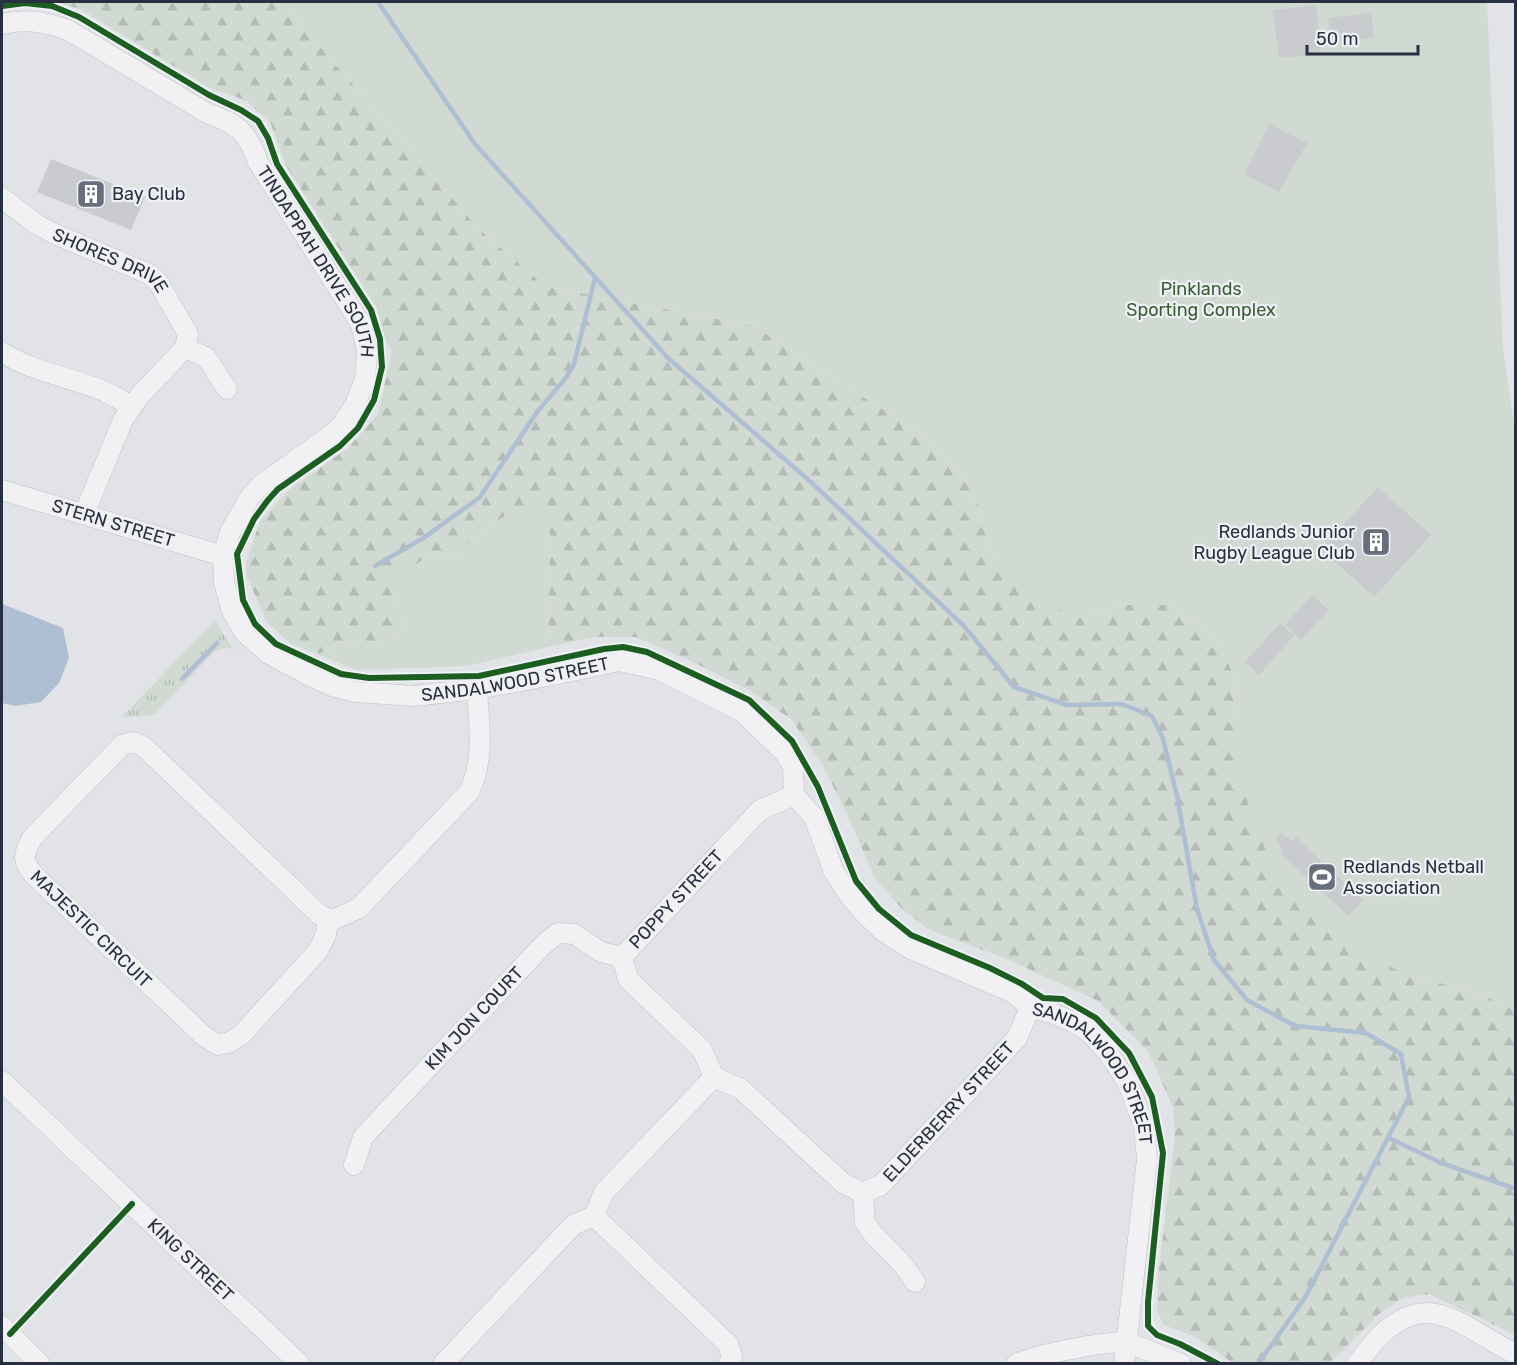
<svg xmlns="http://www.w3.org/2000/svg" width="1517" height="1365" font-family="Rubik,sans-serif">
	<style>
		.grass { fill: url(#grass-tufts) }
		.forest { fill: url(#forest-firs) }
		.park { fill: #d1dad2 }
		.water { fill: #aebed3 }
		.lines { fill: none; stroke-linecap: round; stroke-linejoin: round }
		.stream { stroke: #aebed3; stroke-width: 4.5 }
		.building { fill: #c9cbcf }
		.minor-casing { stroke: #bfc1c5; stroke-width: 21 }
		.minor { stroke: #f1f1f3; stroke-width: 20 }
		.cycleway-casing { stroke: #eef1f6; stroke-width: 10 }
		.cycleway { stroke: #1b5e20; stroke-width: 6 }
		.labels { text-anchor: middle; dominant-baseline: central; stroke-width: 4.5; stroke-linejoin: round; paint-order: stroke }
		.poi-label { font-size: 18px; fill: #272f41; stroke: #eef1f6; text-anchor: start }
		.street-label { font-size: 18px; fill: #272f41; stroke: #eef1f6 }
		.park-label { font-size: 18px; fill: #3a5d34; stroke: #eef1f6 }
	</style>
	<defs>
		<pattern id="grass-tufts" width="24" height="20" patternUnits="userSpaceOnUse" patternTransform="scale(1.5)"><rect width="24" height="20" fill="#d1dad2"/><path d="M3 7l-1-3M5 7V3M7 7l1-3M15 17l-1-3M17 17v-4M19 17l1-3" fill="none" stroke="#b3bbb6"/></pattern>
		<pattern id="forest-firs" width="22" height="20" patternUnits="userSpaceOnUse" patternTransform="scale(1.5)"><rect width="22" height="20" fill="#d1dad2"/><path d="M5 1l3.5 6h-7zM16 11l3.5 6h-7z" fill="#b3bbb6"/></pattern>
	</defs>
	<rect width="100%" height="100%" fill="#e1e3e7"/>
	<path class="grass" d="M215,620L234,651L228,647L215,651L154,715L122,717Z"/>
	<path class="forest" d="M55,2H281L480,230L545,286L754,326L933,442L973,491L997,563L1079,618L1125,605H1168L1214,633L1234,675L1235,720L1406,975L1474,991L1515,1010V1335L1429,1294L1403,1298L1379,1314L1330,1363H1233L1194,1336L1164,1325L1157,1311L1158,1277L1175,1136L1173,1107L1148,1051L1098,1001L1007,959L930,930L902,909L875,878L847,814L822,764L791,719L749,690L691,661L636,637H595L548,647L550,526L519,508L485,528L460,553L427,557L392,595L402,617L398,639L355,643L317,654L290,643L267,622L247,577L246,563L260,521L289,490L348,448L378,414L392,352L385,339L377,308L285,164L271,124L247,101L208,87L80,9Z"/>
	<path class="park" d="M281,2H1487L1503,348L1516,439L1515,1010L1474,991L1406,975L1354,947L1279,877L1254,825L1239,771L1235,720L1234,675L1214,633L1168,605H1125L1079,618L1033,598L997,563L973,491L933,442L754,326L545,286L480,230Z
		M519,508L539,510L550,526L548,647L468,666L356,670L317,654L355,643L398,639L402,617L392,595L401,574L427,557L460,553L485,528Z"/>
	<path class="water" d="M2,604L63,628L69,658L59,683L41,702L15,706L2,703Z"/>
	<g class="lines">
		<path class="stream" d="M378,2L475,144L668,358L812,483L964,626L1014,687L1067,705L1122,704L1152,716L1163,739L1177,796L1197,909L1214,960L1247,1000L1295,1026L1366,1033L1401,1054L1409,1097L1306,1296L1258,1364
			M375,566L425,537L480,497L537,412L565,379L574,364L595,278
			M182,679L217,643
			M1389,1138L1441,1163L1516,1189"/>
	</g>
	<path class="building" d="M1316,5L1321,54L1279,58L1273,10Z
		M1371,13L1374,38L1331,43L1328,18Z
		M1269,124L1307,143L1279,192L1244,174Z
		M51,159L145,197L131,230L37,192Z
		M1378,487L1431,535L1374,597L1321,549Z
		M1312,595L1329,610L1301,640L1285,625Z
		M1280,623L1294,636L1259,675L1245,662Z
		M1281,832L1292,842L1296,837L1363,900L1348,916L1281,854L1283,852L1276,837Z"/>
	<g class="lines">
		<g class="minor-casing">
			<g id="minor">
				<path id="s1" d="M2,24C28,19 42,21 68,30L207,113C238,125 246,129 258,162L361,324L367,351L365,379L355,405L342,425L327,438L261,485L250,497L230,532L223,556L224,582L232,611L244,632L269,654L310,676L332,686L356,692L414,696L477,689L553,675L619,661L660,670L741,711L784,752L793,766L794,795L814,817L834,872L849,895L866,915L884,932L911,949L1014,993L1030,1008L1052,1013L1073,1022L1087,1030L1107,1051L1128,1083L1144,1127L1147,1159L1124,1364"/>
				<path id="s2" d="M2,198L36,224L57,235L149,274L158,282L188,334L185,348L140,395L123,420L84,514"/>
				<path d="M185,348L206,357L227,389"/>
				<path d="M2,352C34,373 72,377 106,392C115,396 123,402 131,406"/>
				<path id="s3" d="M2,490L223,556"/>
				<path d="M328,918L326,935L317,952L241,1035L228,1043L218,1045L205,1037L35,876C21,861 23,855 32,838L122,745L133,742L143,746L320,915L333,920L359,908L469,792C485,760 479,724 477,689"/>
				<path id="s4" d="M714,1077L741,1089L843,1183L863,1193L881,1185L1017,1038L1030,1008"/>
				<path id="s5" d="M714,1077L702,1050L628,979L622,957L760,810L794,795"/>
				<path id="s6" d="M2,1081L300,1364"/>
				<path id="s7" d="M354,1165L363,1137L543,945L558,933L574,934L601,952L622,957"/>
				<path d="M863,1193L865,1222L873,1234L904,1266L915,1282"/>
				<path d="M594,1216L728,1344L732,1356L729,1364"/>
				<path d="M2,1326L40,1364"/>
				<path d="M443,1364L573,1225L594,1216L604,1192L714,1077"/>
				<path d="M1016,1364C1032,1356 1111,1339 1127,1343C1145,1348 1163,1357 1181,1364"/>
				<path d="M1357,1364C1365,1354 1372,1343 1381,1335C1432,1286 1466,1331 1516,1354"/>
			</g>
		</g>
		<use href="#minor" class="minor"/>
		<g class="cycleway-casing">
			<path id="cycleway" d="M2,6L25,3L52,6L79,17L209,95L241,110L258,121L268,138L277,164L371,310L380,339L382,367L374,400L358,428L340,446L278,489L268,500L254,519L237,554L243,600L255,624L276,644L341,674L369,678L479,676L604,649L623,647L647,652L749,700L792,741L818,787L856,881L879,909L911,935L990,968L1022,984L1043,998L1063,999L1096,1018L1129,1053L1152,1097L1163,1153L1148,1302V1326L1157,1335L1180,1344L1218,1364
				M10,1334L132,1204"/>
		</g>
		<use href="#cycleway" class="cycleway"/>
	</g>
	<defs>
		<g id="building-square" transform="scale(1.5)"><rect x="-9" y="-9" width="18" height="18" rx="4" fill="#686e7b" stroke="#eef1f6"/><path d="M-4-6H4V6H1V3H-1V6H-4ZM-2.5-4.3h1.7v1.8h-1.7ZM.8-4.3h1.7v1.8H.8ZM-2.5-1h1.7V.8h-1.7ZM.8-1h1.7V.8H.8Z" fill="#fff"/></g>
		<g id="stadium-square" transform="scale(1.5)"><rect x="-9" y="-9" width="18" height="18" rx="4" fill="#686e7b" stroke="#eef1f6"/><path d="M0-5a6.5 5 0 1 0 0 10a6.5 5 0 1 0 0-10ZM-3.5-1.8h7v3.6h-7Z" fill="#fff"/></g>
	</defs>
	<g fill-rule="evenodd">
		<use href="#building-square" x="91" y="194"/>
		<use href="#building-square" x="1376" y="542"/>
		<use href="#stadium-square" x="1322" y="877"/>
	</g>
	<g class="labels">
		<g class="poi-label">
			<text x="112" y="194">Bay Club</text>
			<text x="1355" y="532" text-anchor="end">Redlands Junior<tspan x="1355" dy="21">Rugby League Club</tspan></text>
			<text x="1343" y="867">Redlands Netball<tspan x="1343" dy="21">Association</tspan></text>
		</g>
		<g class="street-label">
			<text stroke="none"><textPath href="#s1" startOffset="420">TINDAPPAH DRIVE SOUTH</textPath></text>
			<text stroke="none"><textPath href="#s2" startOffset="126">SHORES DRIVE</textPath></text>
			<text stroke="none"><textPath href="#s3" startOffset="116">STERN STREET</textPath></text>
			<text stroke="none"><textPath href="#s1" startOffset="1155">SANDALWOOD STREET</textPath></text>
			<text stroke="none"><textPath href="#s5" startOffset="234">POPPY STREET</textPath></text>
			<text transform="translate(91 929) rotate(44)">MAJESTIC CIRCUIT</text>
			<text stroke="none"><textPath href="#s7" startOffset="192">KIM JON COURT</textPath></text>
			<text stroke="none"><textPath href="#s1" startOffset="1929">SANDALWOOD STREET</textPath></text>
			<text stroke="none"><textPath href="#s4" startOffset="310">ELDERBERRY STREET</textPath></text>
			<text stroke="none"><textPath href="#s6" startOffset="260">KING STREET</textPath></text>
		</g>
		<g class="park-label">
			<text x="1201" y="289">Pinklands<tspan x="1201" dy="21">Sporting Complex</tspan></text>
		</g>
	</g>
	<rect width="1517" height="1365" fill="none" stroke="#272f41" stroke-width="6"/>
	<path d="M1307 45v9h111v-9" fill="none" stroke="#272f41" stroke-width="3"/>
	<text x="1316" y="45" font-size="18" fill="#272f41" stroke="#eef1f6" stroke-width="4.5" paint-order="stroke">50 m</text>
</svg>
